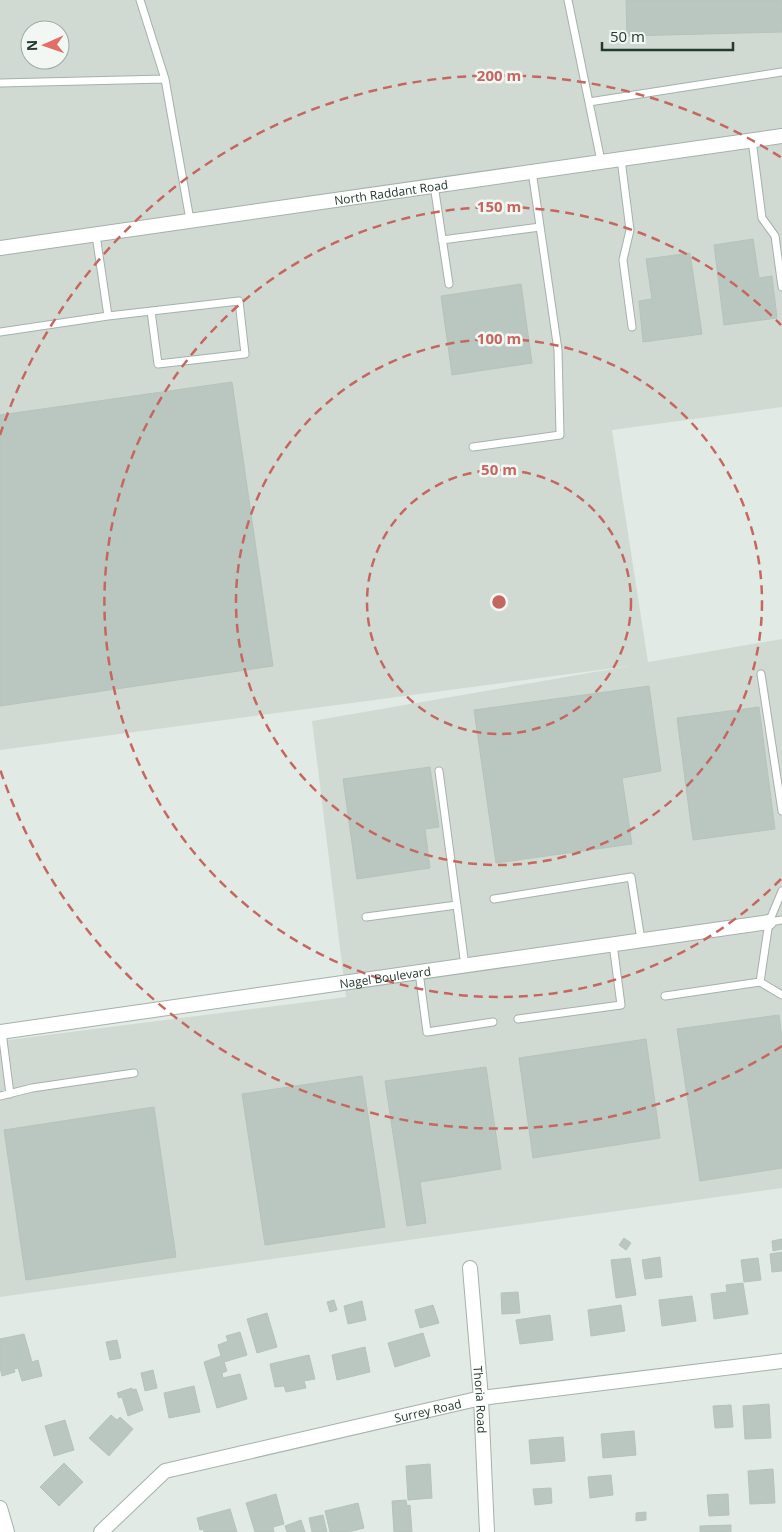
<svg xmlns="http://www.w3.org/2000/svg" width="782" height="1532" font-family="'Open Sans',sans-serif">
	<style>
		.built { fill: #d0dad3; fill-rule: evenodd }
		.building { fill: #bac7c0; stroke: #b5c3ba }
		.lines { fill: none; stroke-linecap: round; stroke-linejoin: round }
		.lane-casing { stroke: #a5b1ab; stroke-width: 9 }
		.street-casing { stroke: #a5b1ab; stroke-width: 16 }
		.lane { stroke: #fff; stroke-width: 7 }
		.street { stroke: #fff; stroke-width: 14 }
		.ring { fill: none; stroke: #c5675f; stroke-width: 2.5; stroke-dasharray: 9 6 }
		.labels { text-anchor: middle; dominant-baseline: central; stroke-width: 5; stroke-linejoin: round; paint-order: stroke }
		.street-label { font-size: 12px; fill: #24392f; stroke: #f2f7f3 }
		.centre { fill: #c5675f; stroke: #f2f7f3; stroke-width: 2.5 }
		.ring-label { font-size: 15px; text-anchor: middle; font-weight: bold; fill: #c5675f; stroke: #f2f7f3; stroke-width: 5; stroke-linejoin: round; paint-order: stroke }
	</style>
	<rect width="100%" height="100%" fill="#e2eae5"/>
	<path class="built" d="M0,0H782V407L612,430L648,662L782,639V1188L0,1297V1041L346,997L312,721L629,666L0,750ZM30,30H60V60H30Z"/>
	<path class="building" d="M626,0H782V32L627,36Z
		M753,239L759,278L772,276L777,318L724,325L714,245Z
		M690,253L702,334L643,342L639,301L652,299L646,259Z
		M521,284L532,363L452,375L441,296Z
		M232,382L273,666L0,706V415Z
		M649,686L661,771L622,778L632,844L496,863L474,710Z
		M759,707L775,829L693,840L677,718Z
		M430,767L439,827L425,829L430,868L357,879L343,779Z
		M779,1015L782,1038V1168L700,1181L677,1029Z
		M646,1039L660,1138L533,1158L519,1058Z
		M486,1067L501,1169L420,1182L426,1223L407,1226L385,1081Z
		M362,1076L385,1227L265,1245L242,1094Z
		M154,1107L176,1257L26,1280L4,1130Z
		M624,1238L631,1243L626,1250L619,1245Z
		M782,1239V1249L773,1251L772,1241Z
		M782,1252V1271L772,1272L770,1254Z
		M660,1257L662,1277L645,1279L642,1260Z
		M630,1258L636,1295L616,1298L611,1260Z
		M758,1258L761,1280L744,1282L741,1260Z
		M743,1283L748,1314L714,1319L711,1294L727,1292L726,1285Z
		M518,1292L520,1313L502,1314L501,1293Z
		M692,1296L696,1321L662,1326L659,1300Z
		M334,1300L337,1310L330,1312L327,1302Z
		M362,1301L366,1320L348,1324L344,1306Z
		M433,1305L439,1323L420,1328L415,1310Z
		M621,1305L625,1331L591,1336L588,1310Z
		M267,1313L277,1347L257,1353L247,1319Z
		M550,1315L553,1340L520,1344L516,1320Z
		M240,1332L247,1355L224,1362L227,1371L222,1373L223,1378L240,1374L247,1399L217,1408L204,1362L221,1356L218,1345L228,1341L226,1336Z
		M423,1333L430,1356L395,1367L388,1343Z
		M24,1334L32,1362L38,1360L42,1376L22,1381L18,1368L14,1369L15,1372L2,1376L0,1368V1339Z
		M117,1340L121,1358L110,1360L106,1342Z
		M365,1347L370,1372L337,1380L332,1355Z
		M309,1355L315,1379L304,1381L306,1388L286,1392L284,1386L275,1387L270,1364Z
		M153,1370L157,1388L145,1391L141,1373Z
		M194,1386L200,1412L169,1418L164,1393Z
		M132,1388V1390L136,1389L143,1410L128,1416L122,1397L119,1398L117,1393Z
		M769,1404L771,1438L745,1439L743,1406Z
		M731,1405L733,1427L715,1428L713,1406Z
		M111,1415L117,1420L120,1417L133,1429L109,1456L89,1438Z
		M65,1420L74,1450L54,1456L45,1426Z
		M634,1431L636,1455L603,1458L601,1434Z
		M563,1437L565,1461L531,1464L529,1440Z
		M64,1463L83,1482L59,1506L40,1487Z
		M430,1464L432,1498L408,1500L406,1466Z
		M773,1469L775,1503L750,1504L748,1471Z
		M611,1475L613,1495L590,1498L588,1477Z
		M551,1488L552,1503L535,1505L533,1489Z
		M276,1494L284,1524L273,1527L274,1532H255L246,1503Z
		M728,1494L729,1515L709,1516L707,1495Z
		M406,1500L407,1506L410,1505L412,1532H394L392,1501Z
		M358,1503L364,1528L348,1532H330L325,1511Z
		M230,1509L237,1532H204L203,1529L200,1530L197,1518Z
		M646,1512V1520L636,1521V1513Z
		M323,1515L327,1532H312L309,1518Z
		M301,1520L305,1532H287L285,1526Z
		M731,1525V1532H700V1526Z"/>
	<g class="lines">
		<g class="lane-casing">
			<path id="lane" d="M140,0L165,79L190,220
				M568,0L601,161
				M0,83L165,79
				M589,102L782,72
				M752,140L762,218L775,236L782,287
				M621,159L630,230L623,260L632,327
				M434,185L449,284
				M442,240L540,227
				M108,316L239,301L245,354L158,364L151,311
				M0,332L108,316L96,235
				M473,447L560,435L558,350L532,171
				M761,674L782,811
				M439,771L465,966
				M494,899L631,877L641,940
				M366,917L457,905
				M769,922L782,920
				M419,972L427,1032L493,1022
				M760,982L782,995
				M665,996L760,982L769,922L782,891
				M518,1019L621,1005L613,944
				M2,1032L10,1094
				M0,1096L32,1088L134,1073"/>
		</g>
		<g class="street-casing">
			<g id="street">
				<path id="s1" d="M0,248L782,136"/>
				<path id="s2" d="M0,1032L769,922"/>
				<path id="s3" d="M470,1268L481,1398L487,1532"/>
				<path d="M0,1508L7,1532"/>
				<path id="s4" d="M101,1532L165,1471L481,1398L782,1361"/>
			</g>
		</g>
		<use href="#lane" class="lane"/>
		<use href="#street" class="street"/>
	</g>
	<g class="ring">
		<circle cx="499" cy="602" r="132"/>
		<circle cx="499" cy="602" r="263"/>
		<path d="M781 879A395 395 0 1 1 781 325"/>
		<path d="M782 1046A526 526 0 0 1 0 769M0 435A526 526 0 0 1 782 158"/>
	</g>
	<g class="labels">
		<g class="street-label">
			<text stroke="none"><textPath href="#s1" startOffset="395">North Raddant Road</textPath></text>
			<text stroke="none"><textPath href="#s2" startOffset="389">Nagel Boulevard</textPath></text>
			<text stroke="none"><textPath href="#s3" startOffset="132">Thoria Road</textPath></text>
			<text stroke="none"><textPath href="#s4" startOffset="358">Surrey Road</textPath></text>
		</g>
	</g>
	<circle cx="499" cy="602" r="8" class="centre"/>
	<g class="ring-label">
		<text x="499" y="81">200 m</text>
		<text x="499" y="212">150 m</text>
		<text x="499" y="344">100 m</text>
		<text x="499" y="475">50 m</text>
	</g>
	<g transform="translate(45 45) rotate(268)"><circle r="24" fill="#f2f7f3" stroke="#a0aba5"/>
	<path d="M0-4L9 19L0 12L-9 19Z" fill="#e16f68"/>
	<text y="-8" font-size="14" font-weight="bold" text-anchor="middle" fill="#24392f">N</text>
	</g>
	<path d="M602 42v8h131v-8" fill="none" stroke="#24392f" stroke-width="2.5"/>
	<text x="610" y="42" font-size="15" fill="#24392f" stroke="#f2f7f3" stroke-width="4" paint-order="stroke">50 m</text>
</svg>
